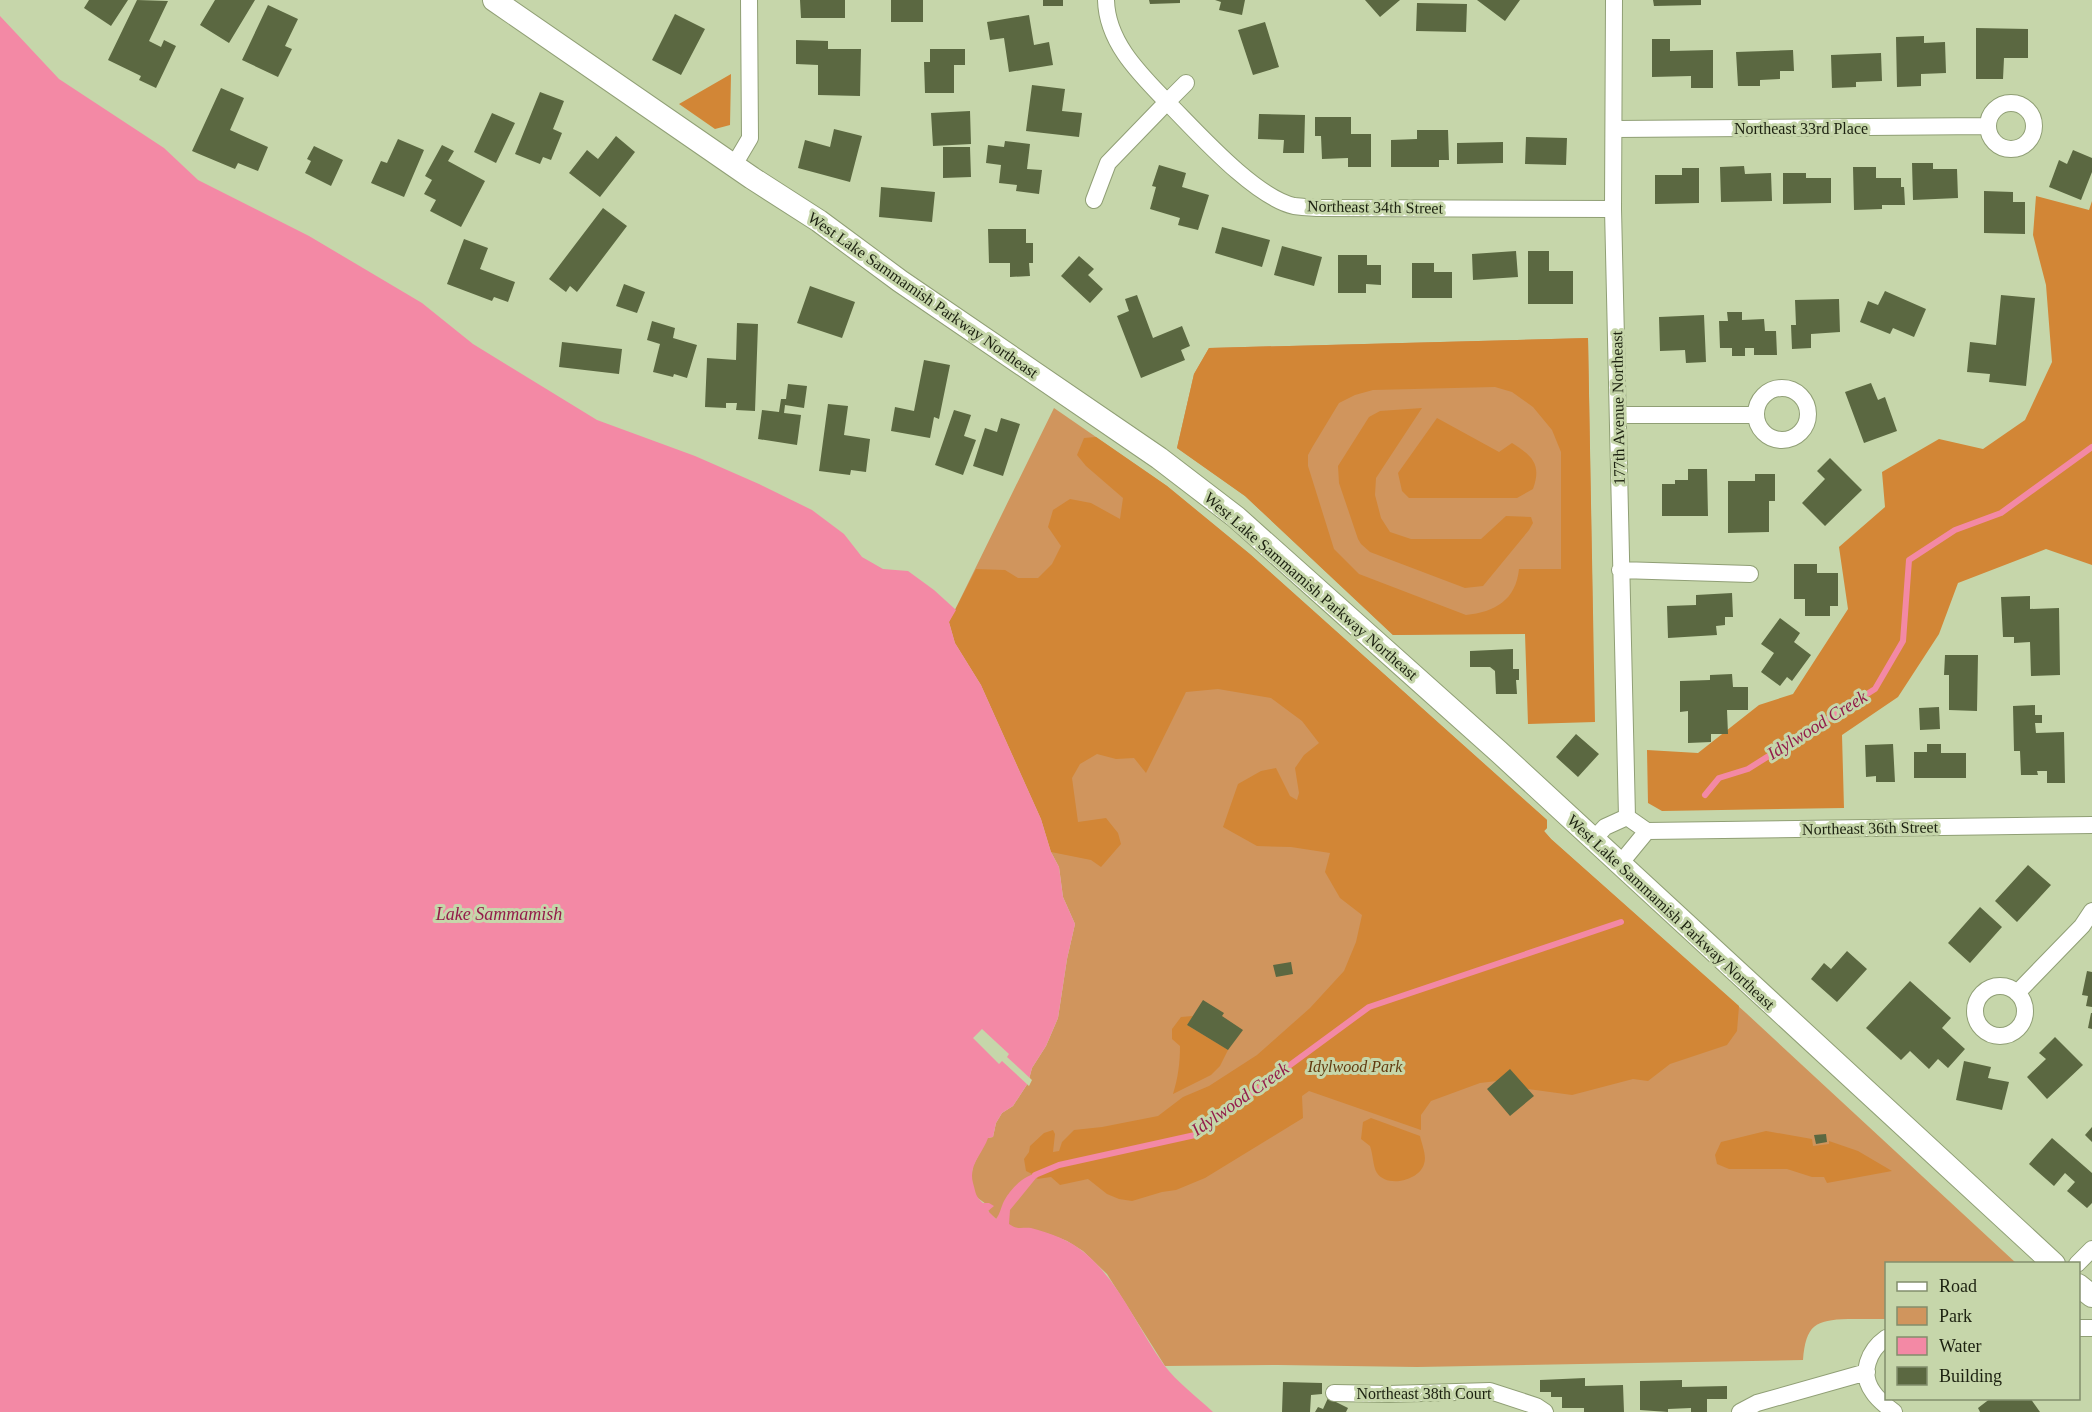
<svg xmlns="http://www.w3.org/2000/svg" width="2092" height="1412" font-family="'Times New Roman',serif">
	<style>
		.green { fill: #d0955d }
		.forest { fill: #d28636; fill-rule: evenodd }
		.water { fill: #f389a5 }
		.pier { fill: #c6d6aa }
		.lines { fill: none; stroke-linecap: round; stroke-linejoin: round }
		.stream { stroke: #f389a5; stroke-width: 6 }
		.building { fill: #5b6841 }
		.minor-casing { stroke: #909f75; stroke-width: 18 }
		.secondary-casing { stroke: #909f75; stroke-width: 24 }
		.minor { stroke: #fff; stroke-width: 16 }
		.secondary { stroke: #fff; stroke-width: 22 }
		.labels { text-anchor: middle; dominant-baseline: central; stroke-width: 6; stroke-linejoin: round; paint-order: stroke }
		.street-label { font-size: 16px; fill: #1c2110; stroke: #c6d6aa }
		.park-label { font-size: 16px; font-style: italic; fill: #613a0f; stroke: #c6d6aa }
		.water-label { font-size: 18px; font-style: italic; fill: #931c4a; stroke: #c6d6aa }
	</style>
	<rect width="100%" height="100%" fill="#c6d6aa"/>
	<path class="green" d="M1588,338L1593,631L1393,635L1245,496L1177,448L1194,374L1209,348Z
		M1054,408L1167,486L1251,555L1547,820V828L1544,831L1551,839L1746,1013L2016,1263L1886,1264V1319C1874,1319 1861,1319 1848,1319C1815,1320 1806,1325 1803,1360L1417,1367L1278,1365L1165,1366L1107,1274L1083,1251L1067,1241L1049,1234L1028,1228L1016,1229L996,1219L989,1213L986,1204L975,1196L971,1178L973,1166L987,1138L993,1137L996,1123L1002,1113L1013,1106L1028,1083L1032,1068L1046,1046L1058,1018L1067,959L1075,924L1063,897L1059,867L1051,852L1041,819L981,685L955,643L949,622Z"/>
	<path class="forest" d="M731,74L730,125L715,129L679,104Z
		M2036,196L2089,210L2092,201V565L2046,549L1958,583L1939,634L1898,697L1842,735L1844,808L1662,811L1648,803L1647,750L1698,753L1759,705L1793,694L1848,609L1839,547L1885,507L1882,472L1939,439L1983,449L2025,420L2052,362L2046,285L2033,235Z
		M1588,338L1595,722L1528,724L1525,634L1393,635L1245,496L1177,448L1194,374L1209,348ZM1495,387L1512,392L1533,407L1552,430L1561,452V569H1519C1516,600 1495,612 1466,615L1359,574L1334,549L1308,466V455L1313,446L1339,403L1355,395L1373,390Z
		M1422,408L1376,478L1375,495L1381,518L1390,532L1411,539H1481L1506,516L1531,517L1533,523L1529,530L1483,586L1465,588L1370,552L1361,544L1358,539L1339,483L1338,466L1369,417L1380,411Z
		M1437,418L1499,452L1512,443C1532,456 1542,464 1533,489L1517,498H1409L1402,491L1398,473Z
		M1096,437L1167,486L1251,555L1547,820V828L1544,831L1551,839L1739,1006L1737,1031L1727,1045L1670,1064L1648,1081L1633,1079L1572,1095L1528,1089L1497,1081L1480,1083L1431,1101L1421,1115V1130L1309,1091L1302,1096L1303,1118L1205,1178L1176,1190L1162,1192L1132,1201L1119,1199L1107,1194L1088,1179L1060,1185L1051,1177L1037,1179L1040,1172L1032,1174L1026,1171L1024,1159L1029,1152L1030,1146L1044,1133L1053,1130L1055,1134L1053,1152L1059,1151L1062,1142L1074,1130L1102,1127L1158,1116L1183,1097L1209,1086L1257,1055L1310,1008L1344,971L1356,942L1362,915L1340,898L1325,872L1330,853L1291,847L1257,846L1223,827L1238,784L1261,771L1276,768L1290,796L1297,800L1299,793L1295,768L1304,755L1319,743L1302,721L1271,698L1218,689L1186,692L1146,773L1134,758L1116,759L1097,754L1080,764L1072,778L1078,822L1106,818L1118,833L1121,844L1101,867L1091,860L1051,852L1041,819L981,685L955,643L949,622L976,569L1005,570L1018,578H1038L1052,564L1061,546L1048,527L1053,510L1070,499L1091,503L1120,519L1123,498L1086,466L1077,455L1084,438Z
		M1193,1016L1187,1025L1228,1050L1220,1066L1211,1075L1173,1094C1178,1078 1180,1063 1180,1046L1172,1039V1029L1181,1017Z
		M1371,1118L1420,1136C1422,1145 1427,1156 1424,1164C1419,1181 1387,1188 1377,1173C1373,1167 1373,1154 1370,1146L1361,1139L1363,1122Z
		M1766,1131L1812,1139L1813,1146L1829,1144V1141L1858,1151L1892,1171L1827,1183L1824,1177H1812L1787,1169H1729L1717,1164L1715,1155L1721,1142Z"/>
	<path class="water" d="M0,16L59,79L164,148L198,180L309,236L422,303L473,344L597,420L695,456L759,484L812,510L844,534L862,557L883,569L908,571L934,590L956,610L949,622L955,643L981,685L1041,819L1051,852L1059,867L1063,897L1075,924L1067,959L1058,1018L1046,1046L1032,1068L1028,1083L1013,1106L1002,1113L996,1123L993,1137L988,1138C983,1153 968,1165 973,1183C976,1193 975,1196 983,1203H989L994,1206L988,1211L996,1219C1000,1214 1001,1207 1004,1201C1012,1187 1024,1175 1041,1172L1010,1210L1009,1224C1017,1230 1022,1227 1031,1228C1050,1233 1070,1240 1085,1253C1122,1285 1136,1326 1164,1365C1176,1381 1198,1398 1213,1412H0Z"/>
	<path class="pier" d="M982,1029L1009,1054L1007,1057L1032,1080L1029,1086L1002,1061L999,1064L973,1038Z"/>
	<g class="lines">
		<path class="stream" d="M1705,795L1719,778L1748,769L1875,689L1903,641L1909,560L1955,530L2001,513L2092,447
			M1035,1175L1059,1165L1195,1135L1369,1007L1621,922"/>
	</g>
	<path class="building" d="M89,0H128L111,26L84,8Z
		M137,0L168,1L149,41L161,47L164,40L176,46L156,88L139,80L141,76L108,60Z
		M215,0H255L229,43L200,25Z
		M800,0H845V18H801Z
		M891,0H923V22H891Z
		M1043,0H1063V6H1043Z
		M1149,0H1180V3L1150,4Z
		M1215,0H1245L1242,15L1219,10L1221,2Z
		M1365,0H1400L1380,17Z
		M1477,0H1520L1505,21Z
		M1653,0H1701V5L1654,6Z
		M1417,3L1467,4L1466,32L1416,31Z
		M268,5L298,19L285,46L292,49L278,77L242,60Z
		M675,14L705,29L681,75L652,60Z
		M1029,15L1034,45L1049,42L1053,65L1009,72L1004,38L990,40L987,22Z
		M1265,22L1279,67L1253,75L1238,30Z
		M1976,28L2028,29V58H2004L2003,79H1976Z
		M1924,36V43L1945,42L1946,73L1921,74V86L1897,87L1896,37Z
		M1652,39H1670V51L1713,50V88H1691V76L1652,77Z
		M796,40L828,41V49H861L860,96L818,95V65L796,64Z
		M930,49H965V65H954V93H925L924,62H930Z
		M1793,50L1794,71H1780V79L1760,80V86H1738L1736,52Z
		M1881,53L1882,81L1856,82V87L1832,88L1831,55Z
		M1032,85L1065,89L1062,111L1082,113L1079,137L1026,131Z
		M221,88L244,98L230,130L268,147L258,171L238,163L235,169L192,151Z
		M540,92L564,101L553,129L562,133L551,160L543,157L540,164L515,154Z
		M970,111L971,144L933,146L931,113Z
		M492,113L515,123L496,163L474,152Z
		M1259,114L1305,115L1304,153H1283L1284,140L1258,139Z
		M1315,117H1351V134H1371V167H1348V158L1322,159L1321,136H1315Z
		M834,129L862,136L850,182L798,168L805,140L830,147Z
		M1417,130H1448L1449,160H1439V167H1391V140L1417,139Z
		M616,136L635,152L600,197L569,173L587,150L598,159Z
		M1526,137L1567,138L1566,165L1525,164Z
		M398,139L424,150L404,197L371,183L381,161L387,163Z
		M1005,141L1030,144L1027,169L1042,170L1039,194L1016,191L1017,185L999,183L1001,165L986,163L988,145L1004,147Z
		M1503,142V163L1457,164V143Z
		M442,145L454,151L448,161L485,181L461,227L430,211L436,200L424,194L432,180L425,176Z
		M314,146L343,160L331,186L305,173L311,161L307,159Z
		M943,147H970L971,177L943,178Z
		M2073,150L2092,158V172L2081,200L2049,187L2059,160L2067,164Z
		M1912,163H1933V169H1957L1958,198L1913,200Z
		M1159,165L1186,173L1182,187L1209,195L1198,230L1178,225L1180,218L1150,209L1156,187L1152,186Z
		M1744,166L1745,174L1771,173L1772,201L1721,202L1720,167Z
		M1853,167H1876V178H1901V187H1904L1905,205H1882V209L1854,210Z
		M1682,168H1699V203L1655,204V175H1682Z
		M1783,173H1806V178H1831V203L1783,204Z
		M881,187L935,192L932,222L879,217Z
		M1984,191L2013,192V202H2025V234L1984,233Z
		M603,208L627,226L577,292L570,286L566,292L549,279Z
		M1222,227L1270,240L1262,267L1215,253Z
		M988,229H1026V243H1033V263H1029L1030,276L1010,277V263H989Z
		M464,239L488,248L480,269L515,282L508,302L494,297L492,301L447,284Z
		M1282,246L1322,257L1314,286L1274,275Z
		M1516,251L1518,277L1473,280L1472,254Z
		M1528,251H1549V271H1573V304H1528Z
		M1338,255H1367V265H1381V285L1366,284V293H1338Z
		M1079,256L1094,269L1088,275L1103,289L1090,303L1061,276Z
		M1412,263H1434V272H1452V298H1412Z
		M624,284L645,292L637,313L616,306Z
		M810,286L855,302L842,338L797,323Z
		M1885,291L1926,309L1914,337L1893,328L1890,334L1860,322L1868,301L1878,305Z
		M1137,295L1153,338L1182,326L1190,346L1181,350L1185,360L1141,378L1117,316L1129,311L1125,299Z
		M2001,295L2035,298L2026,386L1989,382L1990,374L1967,372L1970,342L1996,345Z
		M1839,299L1840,332L1811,334V348L1792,349L1791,325H1796L1795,300Z
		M1727,312H1742V320L1764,319L1765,331H1776L1777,355H1754V348H1745V356H1732V348H1720L1719,321H1728Z
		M1704,315L1706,362L1686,363L1685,350L1660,351L1659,317Z
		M652,321L675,328L673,338L697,345L687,378L674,374L673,377L653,372L660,344L647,340Z
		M737,323L758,324L755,411L736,410L737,403H726V408L705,407L707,358L736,360Z
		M562,342L622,349L619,374L559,367Z
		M924,360L950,365L939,419L934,417L930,438L891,431L895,407L914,411Z
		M1871,383L1878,400L1885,397L1897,431L1864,443L1845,392Z
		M788,384L807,386L804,408L785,405L784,413L801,415L797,445L758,439L762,410L779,412L781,399H786Z
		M828,404L848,406L844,435L870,439L866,472L851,470L850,475L819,471Z
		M954,410L971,415L964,436L976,440L963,475L935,465Z
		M1001,418L1020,424L1003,476L973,466L985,428L997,432Z
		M1830,458L1862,490L1825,526L1802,503L1825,479L1817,471Z
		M1688,469H1707L1708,516H1662V484H1675V480H1688Z
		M1755,474H1775V501H1769V532L1728,533V481H1755Z
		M1794,564H1817V573H1838V606H1830V616H1805V599H1794Z
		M1732,593L1733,617H1725V625L1716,626L1717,635L1668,638L1667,606L1696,605V595Z
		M2030,596V609L2059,608L2060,675L2031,676L2030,642L2014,643V637H2003L2001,597Z
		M1780,618L1800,633L1794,642L1811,655L1792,681L1787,677L1780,686L1761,672L1774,653L1761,644Z
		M1513,649V669H1519V680H1516L1517,694H1496L1495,671L1490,667H1470V651Z
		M1945,655H1978L1977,711L1949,710V675H1944Z
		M1732,674L1733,687H1748V710H1727L1728,734H1711V742L1688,743V711L1680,712V681L1710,680V675Z
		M2035,705V715H2042V723H2035L2036,733L2064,732L2065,783H2047V771H2037L2038,775H2021L2020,751H2014L2013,706Z
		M1939,707L1940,729L1920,730L1919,708Z
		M1576,734L1599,754L1578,777L1556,757Z
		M1893,744L1895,782H1876V776L1866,777L1865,745Z
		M1927,744H1941V753H1966V778H1914V752H1927Z
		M2028,865L2051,885L2017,922L1995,901Z
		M1980,907L2002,927L1970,963L1948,943Z
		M1847,951L1867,969L1837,1002L1811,979L1824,963L1831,969Z
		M1291,962L1293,974L1276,977L1273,965Z
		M2087,971L2092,972V1007L2086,1006L2088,996L2082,995Z
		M1910,981L1951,1018L1942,1028L1965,1049L1948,1068L1938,1059L1929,1069L1910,1051L1901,1060L1866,1028Z
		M1203,1000L1224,1013L1222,1016L1243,1030L1228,1050L1187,1025Z
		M2091,1013H2092V1029L2088,1028Z
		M2055,1037L2083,1065L2047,1099L2027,1077L2046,1059L2039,1053Z
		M1964,1061L1991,1067L1988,1078L2009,1082L2002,1110L1956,1100Z
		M1510,1069L1534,1096L1510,1116L1487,1089Z
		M2092,1127V1142L2085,1135Z
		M1826,1134L1827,1142L1816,1144L1814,1135Z
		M2052,1138L2092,1173V1203L2087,1208L2067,1191L2075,1182L2065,1173L2054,1186L2029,1164Z
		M1585,1378V1386L1623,1385L1624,1412H1584V1408H1562V1397H1551V1392H1540V1380Z
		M1682,1380V1387L1727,1386V1399H1707V1412H1691V1408L1668,1409V1412L1640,1410V1381Z
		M1283,1382L1322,1383V1394L1311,1395L1310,1412H1282Z
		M1328,1398L1348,1408L1346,1412H1315L1318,1407L1323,1409Z
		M1991,1398H2030L2040,1412H1980L1978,1408Z"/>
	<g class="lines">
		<g class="minor-casing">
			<path id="minor" d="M1614,0L1613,209L1627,817
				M1186,83L1167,102C1196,131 1254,197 1294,206C1303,207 1313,208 1322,208L1613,209
				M1988 126a23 23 0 1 1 46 0a23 23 0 1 1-46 0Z
				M1615,129L1987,126
				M734,165L750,138L749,0
				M1094,200L1108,163L1167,102C1139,73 1107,42 1106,0
				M1756 414a26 26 0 1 1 52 0a26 26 0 1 1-52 0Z
				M1619,415H1756
				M1620,570L1750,574
				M1627,817L1647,831L2092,825
				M1593,840L1605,827L1627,817
				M1619,865L1647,831
				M1975 1011a25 25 0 1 1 50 0a25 25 0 1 1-50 0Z
				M2017,993L2082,926L2092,911
				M2077,1264L2092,1249
				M2078,1328H2092
				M1886,1338C1869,1350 1859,1373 1873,1392C1878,1400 1886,1406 1894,1412
				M1334,1393L1389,1394L1490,1391L1536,1406L1545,1412
				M1740,1412L1757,1403L1867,1372"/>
		</g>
		<g class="secondary-casing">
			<path id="secondary" d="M494,0L752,178L819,221L900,281L1159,458L1236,517L1498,751L2054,1264
				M2078,1285L2092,1296"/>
		</g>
		<use href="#minor" class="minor"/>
		<use href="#secondary" class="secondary"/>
	</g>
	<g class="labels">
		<g class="street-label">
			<text x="1801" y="128">Northeast 33rd Place</text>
			<text transform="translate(1375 207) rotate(1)">Northeast 34th Street</text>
			<text transform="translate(923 295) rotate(35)">West Lake Sammamish Parkway Northeast</text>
			<text transform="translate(1618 408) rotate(-91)">177th Avenue Northeast</text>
			<text transform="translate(1311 586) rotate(41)">West Lake Sammamish Parkway Northeast</text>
			<text transform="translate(1870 828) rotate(-1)">Northeast 36th Street</text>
			<text transform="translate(1671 912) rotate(43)">West Lake Sammamish Parkway Northeast</text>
			<text x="1424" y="1393">Northeast 38th Court</text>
		</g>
		<g class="park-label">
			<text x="1355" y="1066">Idylwood Park</text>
		</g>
		<g class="water-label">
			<text transform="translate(1817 725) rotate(-32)">Idylwood Creek</text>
			<text x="499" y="914">Lake Sammamish</text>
			<text transform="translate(1240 1099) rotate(-35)">Idylwood Creek</text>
		</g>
	</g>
	<rect x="1885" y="1262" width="195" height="138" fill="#c6d6aa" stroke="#828e6c" stroke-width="1.5"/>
	<rect x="1897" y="1282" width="30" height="9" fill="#ffffff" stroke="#828e6c" stroke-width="1.5"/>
	<text x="1939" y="1292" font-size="18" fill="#1c2110">Road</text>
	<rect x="1897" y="1307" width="30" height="18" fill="#d0955d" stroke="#828e6c" stroke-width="1.5"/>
	<text x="1939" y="1322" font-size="18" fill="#1c2110">Park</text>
	<rect x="1897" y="1337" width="30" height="18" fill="#f389a5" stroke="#828e6c" stroke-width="1.5"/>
	<text x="1939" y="1352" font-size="18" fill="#1c2110">Water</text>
	<rect x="1897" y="1367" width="30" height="18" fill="#5b6841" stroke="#828e6c" stroke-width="1.5"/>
	<text x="1939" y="1382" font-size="18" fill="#1c2110">Building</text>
</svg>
